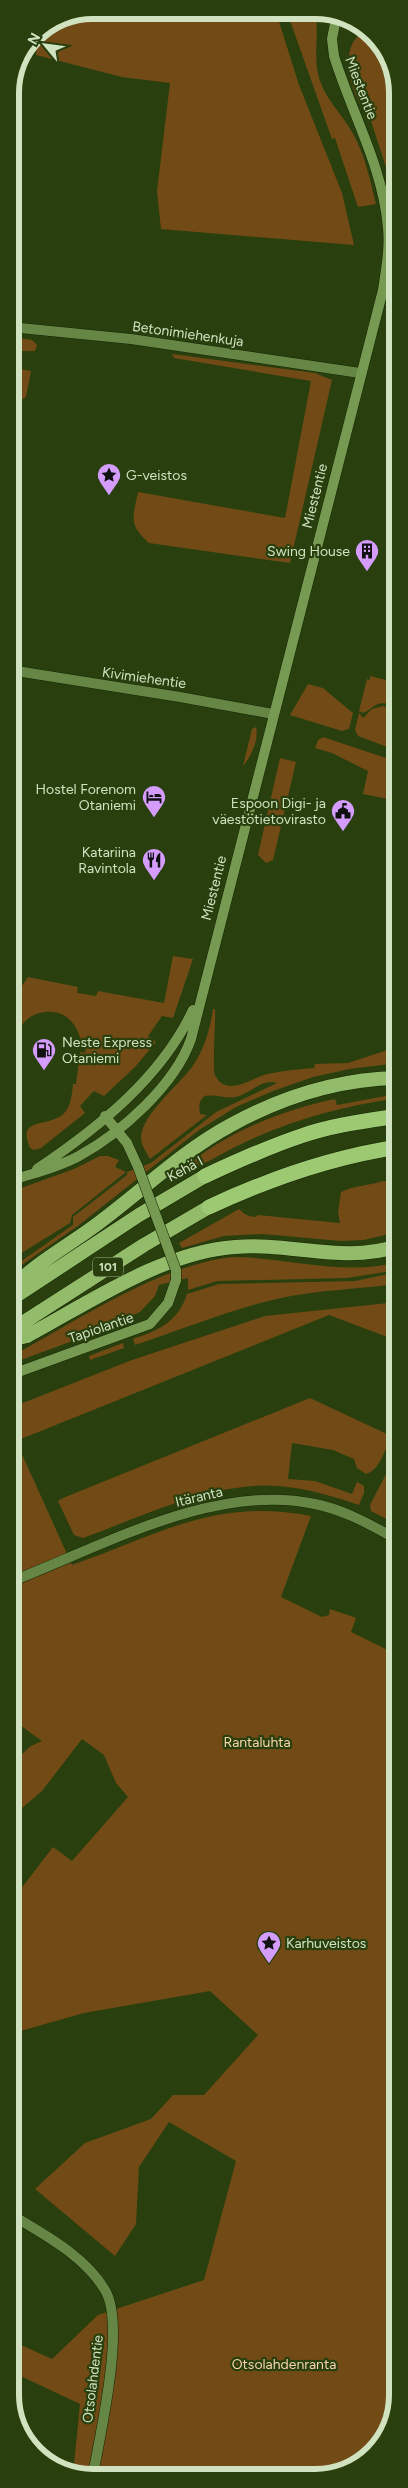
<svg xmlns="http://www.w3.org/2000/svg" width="408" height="2488" font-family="Figtree,sans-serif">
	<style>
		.green { fill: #714a15 }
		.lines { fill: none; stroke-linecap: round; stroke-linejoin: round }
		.minor-casing { stroke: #152403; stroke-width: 11 }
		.secondary-casing { stroke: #152403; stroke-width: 11 }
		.trunk-casing { stroke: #152403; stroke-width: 15 }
		.motorway-casing { stroke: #152403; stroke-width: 16 }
		.minor { stroke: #668645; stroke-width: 10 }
		.secondary { stroke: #779a53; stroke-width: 10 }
		.trunk { stroke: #93bc6a; stroke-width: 14 }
		.motorway { stroke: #9ec973; stroke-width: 15 }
		.secondary-bridge-casing { stroke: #152403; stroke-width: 11; stroke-linecap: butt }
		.secondary-bridge { stroke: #779a53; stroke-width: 10 }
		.labels { text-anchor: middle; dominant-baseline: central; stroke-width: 4.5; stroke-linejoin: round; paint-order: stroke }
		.shield { fill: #29400e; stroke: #9eb18b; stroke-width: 1 }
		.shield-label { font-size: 12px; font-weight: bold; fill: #d0e2c0 }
		.street-label { font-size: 14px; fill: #d0e2c0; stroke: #29400e }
		.poi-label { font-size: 14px; fill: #d0e2c0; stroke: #29400e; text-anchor: end }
		.park-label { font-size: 14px; fill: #f8d3aa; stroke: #29400e }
		.rim { fill: none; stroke: #d0e2c0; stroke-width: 6 }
	</style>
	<rect width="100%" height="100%" fill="#29400e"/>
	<path class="green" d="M93,10L276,12L299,85L342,193L354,245L161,229L157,191L170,83L122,77L36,55L38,33Z
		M287,12L315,13C320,35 312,58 320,81C327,101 342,114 352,132C365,154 370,180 376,204L358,207L335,138L332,139Z
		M365,31L378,38L398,87V196L394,192L370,118C352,99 335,46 365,31Z
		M10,337L32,340L37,345L35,351H10Z
		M172,354L315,373L332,380L290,563L149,543C128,525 133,517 138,492L285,518L311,381L174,358Z
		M10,367L31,371L26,397L16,403H10Z
		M370,676L398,683V729L389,722L392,711L390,705C377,699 373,709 363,713L359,711L367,679L370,680Z
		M308,684L323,688L353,713L349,729L342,731L290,715Z
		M384,706L389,710L387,723L389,728L398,731V751L358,736L355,730L359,713L363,718L372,709Z
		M256,727C259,740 251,757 243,766L252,729Z
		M323,737L398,762V801L363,794L368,771L332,753L315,748L318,740Z
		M280,758L296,762L273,860L266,863L258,855Z
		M173,956L193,959L173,1018L162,1016L148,1036L156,1042L135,1067L104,1096L94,1091L80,1106L85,1113L41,1148L34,1150L30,1148C17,1118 44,1127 61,1116C71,1109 72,1094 73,1084H76L80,1052L85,1053L86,1046L82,1045C80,1036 77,1027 70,1020C58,1007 32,1010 22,1025C14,1037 15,1053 10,1066V995L19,990L28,977L78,987L77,993L96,996L98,991L164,1003Z
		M213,1009H215C216,1021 212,1067 215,1075C226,1098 252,1078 267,1074C282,1071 298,1069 314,1068L315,1064L348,1063L397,1047L398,1042V1063L349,1069L313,1077L273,1091L236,1107L199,1130L79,1225L10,1273V1269L73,1225V1217L127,1175V1172L151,1163L216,1112L277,1083C262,1078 250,1094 236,1097C226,1099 216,1094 205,1096C198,1101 199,1106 200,1114L207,1115L150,1159C147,1153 141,1145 141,1138C141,1115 179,1085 192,1067C204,1050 210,1030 213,1009Z
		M396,1094L398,1098C342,1106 288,1121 237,1146C226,1151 195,1171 185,1168C223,1133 286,1109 335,1099L337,1105Z
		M100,1156H108L119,1160L115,1167L126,1172L72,1215L70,1223L10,1260V1192L74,1169Z
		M383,1181H398V1232L364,1240L341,1241L263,1234L224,1236L182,1248L179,1243L239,1209C244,1214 247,1216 255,1217L258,1215L340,1223L338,1212L341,1192C355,1185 369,1186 383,1181Z
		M232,1257C288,1257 343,1277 398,1262V1270L347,1278L217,1281L188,1290V1278L159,1285L155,1296L140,1312L86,1336L10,1364V1357C77,1321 157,1266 232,1257Z
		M398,1272V1283L396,1284C358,1289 319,1290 281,1298C231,1309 183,1329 135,1345L133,1339C159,1330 178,1322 187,1294L219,1284L355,1281Z
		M398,1302V1341L329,1315L16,1441L72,1565C158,1535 216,1497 311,1516L281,1597L322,1617L329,1615L330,1609L356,1618L351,1632L398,1655V2395L374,2454L321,2478L73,2475L80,2404L10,2371V2340L52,2359L98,2315L204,2280L236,2161L169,2122L139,2167L136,2224L115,2256L35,2189L85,2143L151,2119L173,2095H204L258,2035L210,1991L84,2013L10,2034V1903L53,1847L72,1861L128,1797L116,1783L104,1755L82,1739L42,1791L21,1809L11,1807L10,1804V1755H21L31,1746L42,1741L10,1718V1408L132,1360L265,1316Z
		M123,1343L124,1348L90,1360L89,1356Z
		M310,1398L389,1435L390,1439C384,1451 380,1470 366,1474L357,1468L354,1459L333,1450L292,1443L288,1479L315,1481L352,1494L357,1482L364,1486V1493L359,1505C326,1494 289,1483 254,1486C195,1490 138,1518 83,1538L74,1535L58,1501L63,1498Z
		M398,1451V1525L371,1511L370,1505Z"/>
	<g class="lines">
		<g class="minor-casing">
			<path id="minor" d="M10,327L131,339L360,373
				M10,670L180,697L273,714
				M10,1582C101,1547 215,1482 315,1504C345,1510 371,1525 398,1540
				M10,2214C43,2234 84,2255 105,2290C126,2325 100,2434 93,2475"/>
		</g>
		<g class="secondary-casing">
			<path id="secondary" d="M105,1116L127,1143L138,1167
				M37,1169C98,1128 161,1078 193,1010
				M10,1181C33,1173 57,1168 79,1156C121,1133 175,1085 191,1039L383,290C386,269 390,249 388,228C383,167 352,114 334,56L332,39L337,13
				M10,1375L150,1324L168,1303L176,1280"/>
		</g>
		<g class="trunk-casing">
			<path id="trunk" d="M10,1290C36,1262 70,1245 100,1222C143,1190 184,1150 231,1125C282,1097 340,1079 398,1078
				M10,1300L139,1215L205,1176
				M10,1331L144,1245L209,1207
				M10,1340L27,1336C90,1302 163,1252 235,1247C290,1242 344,1264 398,1246"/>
		</g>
		<g class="motorway-casing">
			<path id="motorway" d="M205,1176C237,1161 268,1147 301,1136C332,1125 365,1121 398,1116
				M209,1207C269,1179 332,1157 398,1147"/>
		</g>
		<use href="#minor" class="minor"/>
		<use href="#secondary" class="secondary"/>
		<use href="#trunk" class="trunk"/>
		<use href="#motorway" class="motorway"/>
		<g class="secondary-bridge-casing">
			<path id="secondary-bridge" d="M138,1167L176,1270V1280"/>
		</g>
		<use href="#secondary-bridge" class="secondary-bridge"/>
	</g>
	<defs>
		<g id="sight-pin" transform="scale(1.25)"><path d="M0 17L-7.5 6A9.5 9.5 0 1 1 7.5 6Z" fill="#d49cfb" stroke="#29400e"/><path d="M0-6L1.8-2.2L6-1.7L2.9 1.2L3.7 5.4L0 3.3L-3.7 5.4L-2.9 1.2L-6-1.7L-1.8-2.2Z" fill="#111"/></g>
		<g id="building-pin" transform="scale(1.25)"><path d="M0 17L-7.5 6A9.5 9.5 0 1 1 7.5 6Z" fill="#d49cfb" stroke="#29400e"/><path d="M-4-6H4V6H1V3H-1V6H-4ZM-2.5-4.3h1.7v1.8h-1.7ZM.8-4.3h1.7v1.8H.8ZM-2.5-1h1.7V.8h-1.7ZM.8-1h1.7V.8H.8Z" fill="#111"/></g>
		<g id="hotel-pin" transform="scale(1.25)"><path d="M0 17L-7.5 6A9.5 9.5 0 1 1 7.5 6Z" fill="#d49cfb" stroke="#29400e"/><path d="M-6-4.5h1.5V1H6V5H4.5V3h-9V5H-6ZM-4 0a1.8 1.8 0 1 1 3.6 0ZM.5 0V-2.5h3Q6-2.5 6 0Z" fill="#111"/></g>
		<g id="civic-pin" transform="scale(1.25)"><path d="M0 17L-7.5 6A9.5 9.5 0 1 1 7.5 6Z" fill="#d49cfb" stroke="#29400e"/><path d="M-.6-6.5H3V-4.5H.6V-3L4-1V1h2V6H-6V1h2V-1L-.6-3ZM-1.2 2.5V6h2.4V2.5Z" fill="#111"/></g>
		<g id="restaurant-pin" transform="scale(1.25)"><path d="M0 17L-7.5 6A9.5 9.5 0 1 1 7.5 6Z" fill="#d49cfb" stroke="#29400e"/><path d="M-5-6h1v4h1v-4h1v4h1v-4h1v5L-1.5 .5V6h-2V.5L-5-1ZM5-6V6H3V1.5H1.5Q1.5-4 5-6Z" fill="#111"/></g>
		<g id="fuel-pin" transform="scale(1.25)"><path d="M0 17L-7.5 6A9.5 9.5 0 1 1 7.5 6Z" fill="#d49cfb" stroke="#29400e"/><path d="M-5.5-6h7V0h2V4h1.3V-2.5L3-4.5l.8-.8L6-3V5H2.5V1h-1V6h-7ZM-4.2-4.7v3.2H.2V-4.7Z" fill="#111"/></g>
	</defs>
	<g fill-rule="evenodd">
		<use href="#sight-pin" x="109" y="475"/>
		<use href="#building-pin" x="367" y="551"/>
		<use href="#hotel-pin" x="154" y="797"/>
		<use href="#civic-pin" x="343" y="811"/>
		<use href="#restaurant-pin" x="154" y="860"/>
		<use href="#fuel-pin" x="44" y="1050"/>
		<use href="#sight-pin" x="269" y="1943"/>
	</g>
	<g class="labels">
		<rect class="shield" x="93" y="1257.5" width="30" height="19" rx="4"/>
		<g class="shield-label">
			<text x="108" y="1267">101</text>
		</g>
		<g class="street-label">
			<text transform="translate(361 88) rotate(69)">Miestentie</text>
			<text transform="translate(188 334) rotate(8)">Betonimiehenkuja</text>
			<text transform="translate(315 496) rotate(-76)">Miestentie</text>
			<text transform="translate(144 678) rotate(8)">Kivimiehentie</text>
			<text transform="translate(214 888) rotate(-76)">Miestentie</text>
			<text transform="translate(185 1169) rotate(-28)">Kehä I</text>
			<text transform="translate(101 1328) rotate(-19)">Tapiolantie</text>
			<text transform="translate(199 1497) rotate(-13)">Itäranta</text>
			<text transform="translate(93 2379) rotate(-83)">Otsolahdentie</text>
		</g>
		<g class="poi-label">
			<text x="126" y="475" text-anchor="start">G-veistos</text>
			<text x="350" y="551">Swing House</text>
			<text x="136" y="789">Hostel Forenom<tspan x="136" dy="16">Otaniemi</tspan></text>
			<text x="326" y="803">Espoon Digi- ja<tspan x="326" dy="16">väestötietovirasto</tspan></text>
			<text x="136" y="852">Katariina<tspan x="136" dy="16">Ravintola</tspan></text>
			<text x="62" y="1042" text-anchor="start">Neste Express<tspan x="62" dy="16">Otaniemi</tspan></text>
			<text x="286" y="1943" text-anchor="start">Karhuveistos</text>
		</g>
		<g class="park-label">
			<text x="257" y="1742">Rantaluhta</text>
			<text x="284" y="2364">Otsolahdenranta</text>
		</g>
	</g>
	<path d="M0 0H408V2488H0ZM93 19H315A74 74 0 0 1 389 93V2395A74 74 0 0 1 315 2469H93A74 74 0 0 1 19 2395V93A74 74 0 0 1 93 19Z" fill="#29400e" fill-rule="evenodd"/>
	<path class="rim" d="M93 19H315A74 74 0 0 1 389 93V2395A74 74 0 0 1 315 2469H93A74 74 0 0 1 19 2395V93A74 74 0 0 1 93 19Z"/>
	<g transform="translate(45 45) rotate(299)" stroke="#29400e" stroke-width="4" paint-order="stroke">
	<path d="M0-4L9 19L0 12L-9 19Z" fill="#d0e2c0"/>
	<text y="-8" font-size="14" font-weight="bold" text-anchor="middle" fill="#d0e2c0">N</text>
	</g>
</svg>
